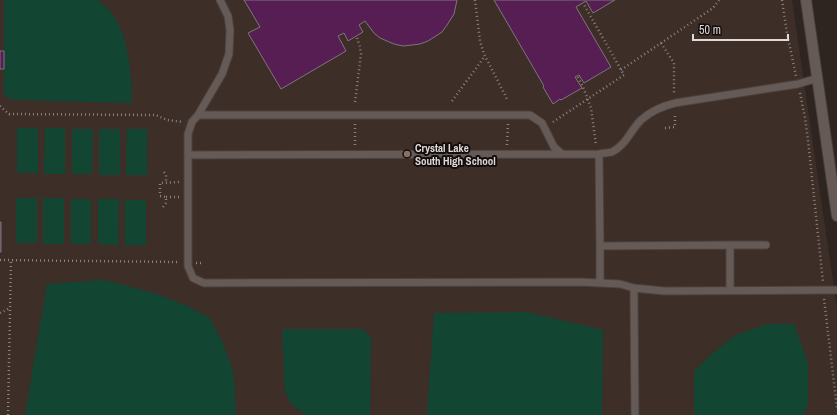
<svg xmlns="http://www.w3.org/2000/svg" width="837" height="415" font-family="'Archivo Narrow',sans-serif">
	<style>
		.built { fill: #3d2e28 }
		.green { fill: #124632 }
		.building { fill: #571e54; stroke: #7e757d }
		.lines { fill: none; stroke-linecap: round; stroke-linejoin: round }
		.service-casing { stroke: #4b423f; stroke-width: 9 }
		.tertiary-casing { stroke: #4b423f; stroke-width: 12 }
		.path { stroke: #8c8380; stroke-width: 2.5; stroke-dasharray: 1 3; stroke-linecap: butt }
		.service { stroke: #665a56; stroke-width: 7 }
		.tertiary { stroke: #665a56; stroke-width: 10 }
		.education-dot { fill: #8d6e63; stroke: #130e0d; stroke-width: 1.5 }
		.labels { text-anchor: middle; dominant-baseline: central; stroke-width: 4; stroke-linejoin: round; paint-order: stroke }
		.poi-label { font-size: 11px; font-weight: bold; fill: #e0d9d7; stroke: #130e0d; text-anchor: start }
	</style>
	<rect width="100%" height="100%" fill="#2e2420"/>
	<path class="built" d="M0,0H792L837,308V415H0Z"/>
	<path class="green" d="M4,0H97C103,4 109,9 113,15C130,39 131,75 132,103L15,100C9,99 5,97 4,91Z
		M17,128H38V173H17Z
		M45,128H65V174H44Z
		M72,129H93L92,174H72Z
		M99,129H120V175H99Z
		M127,129H147V175H126Z
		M16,198H37V243H16Z
		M43,198H64V244H43Z
		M71,199H91V244H71Z
		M98,199H119L118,245L98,244Z
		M125,200H146V245H125Z
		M102,280L113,282L154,293L188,306L210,318L222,341L231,365L234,378L236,415H25L47,284Z
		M526,312L603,330L602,415H427L434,313Z
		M767,324H794L808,363V404L803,415H696L694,411V371L714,352L736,335Z
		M282,329H363L371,337L370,415H306L292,405L285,392Z"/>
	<path class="building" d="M244,0H457L454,14L447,25L442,32L428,41L420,44L412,45L403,46L394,44L380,38L374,33L365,21L359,25L363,32L348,41L344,33L338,36L346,51L281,89L248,33L260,27Z
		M494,0H615L593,13L586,1L576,7L611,67L584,83L579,75L575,77L582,88L561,100L560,99L553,104L543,87L544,86Z
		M0,51H4V69H0Z
		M0,222H1V252H0Z"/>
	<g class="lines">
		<g class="service-casing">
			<path id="service" d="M220,0L228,16L230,30L229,54L222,74L198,115L192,122L188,134V266L193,278L204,283L580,282L620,284L634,288L664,291L837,290
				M198,115H530L542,123L554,147L562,154
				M599,154L600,246L730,245V290
				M188,155L599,154C603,153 608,153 612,152C625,146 631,130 641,120C651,111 663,106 675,103L798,84L818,78
				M730,245H766
				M600,246V283
				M634,288V301L635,415"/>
		</g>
		<g class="tertiary-casing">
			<path id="tertiary" d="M806,0L837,216"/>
		</g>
		<path class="path" d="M475,0L480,41L484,54L508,101
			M782,0L787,33L796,76
			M661,43L674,63V95
			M621,70L713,8L719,0
			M578,77L583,87L591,108L596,145
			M800,93L805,118L808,140L823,282
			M452,101L485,56
			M355,102L361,54L360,47L357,38
			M0,106L9,114L156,115L167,120L183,122
			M553,122L624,75L583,3
			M355,124V145
			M665,128L675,127V113
			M507,145L508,124
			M164,172L166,175V182
			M166,197H179
			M163,207L166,203V197L160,196V183L179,182
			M0,260L179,262
			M196,263H204
			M824,299L837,408
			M0,313L10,308
			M8,415L11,260"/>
		<use href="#service" class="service"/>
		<use href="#tertiary" class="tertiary"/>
	</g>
	<circle class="education-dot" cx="407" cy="154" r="4"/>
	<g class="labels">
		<g class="poi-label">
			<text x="415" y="148">Crystal Lake<tspan x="415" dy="13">South High School</tspan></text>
		</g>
	</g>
	<path d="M693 34v6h95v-6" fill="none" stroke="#e0d9d7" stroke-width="2"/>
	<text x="699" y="34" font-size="12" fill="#e0d9d7" stroke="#130e0d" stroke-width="3" paint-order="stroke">50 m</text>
</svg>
